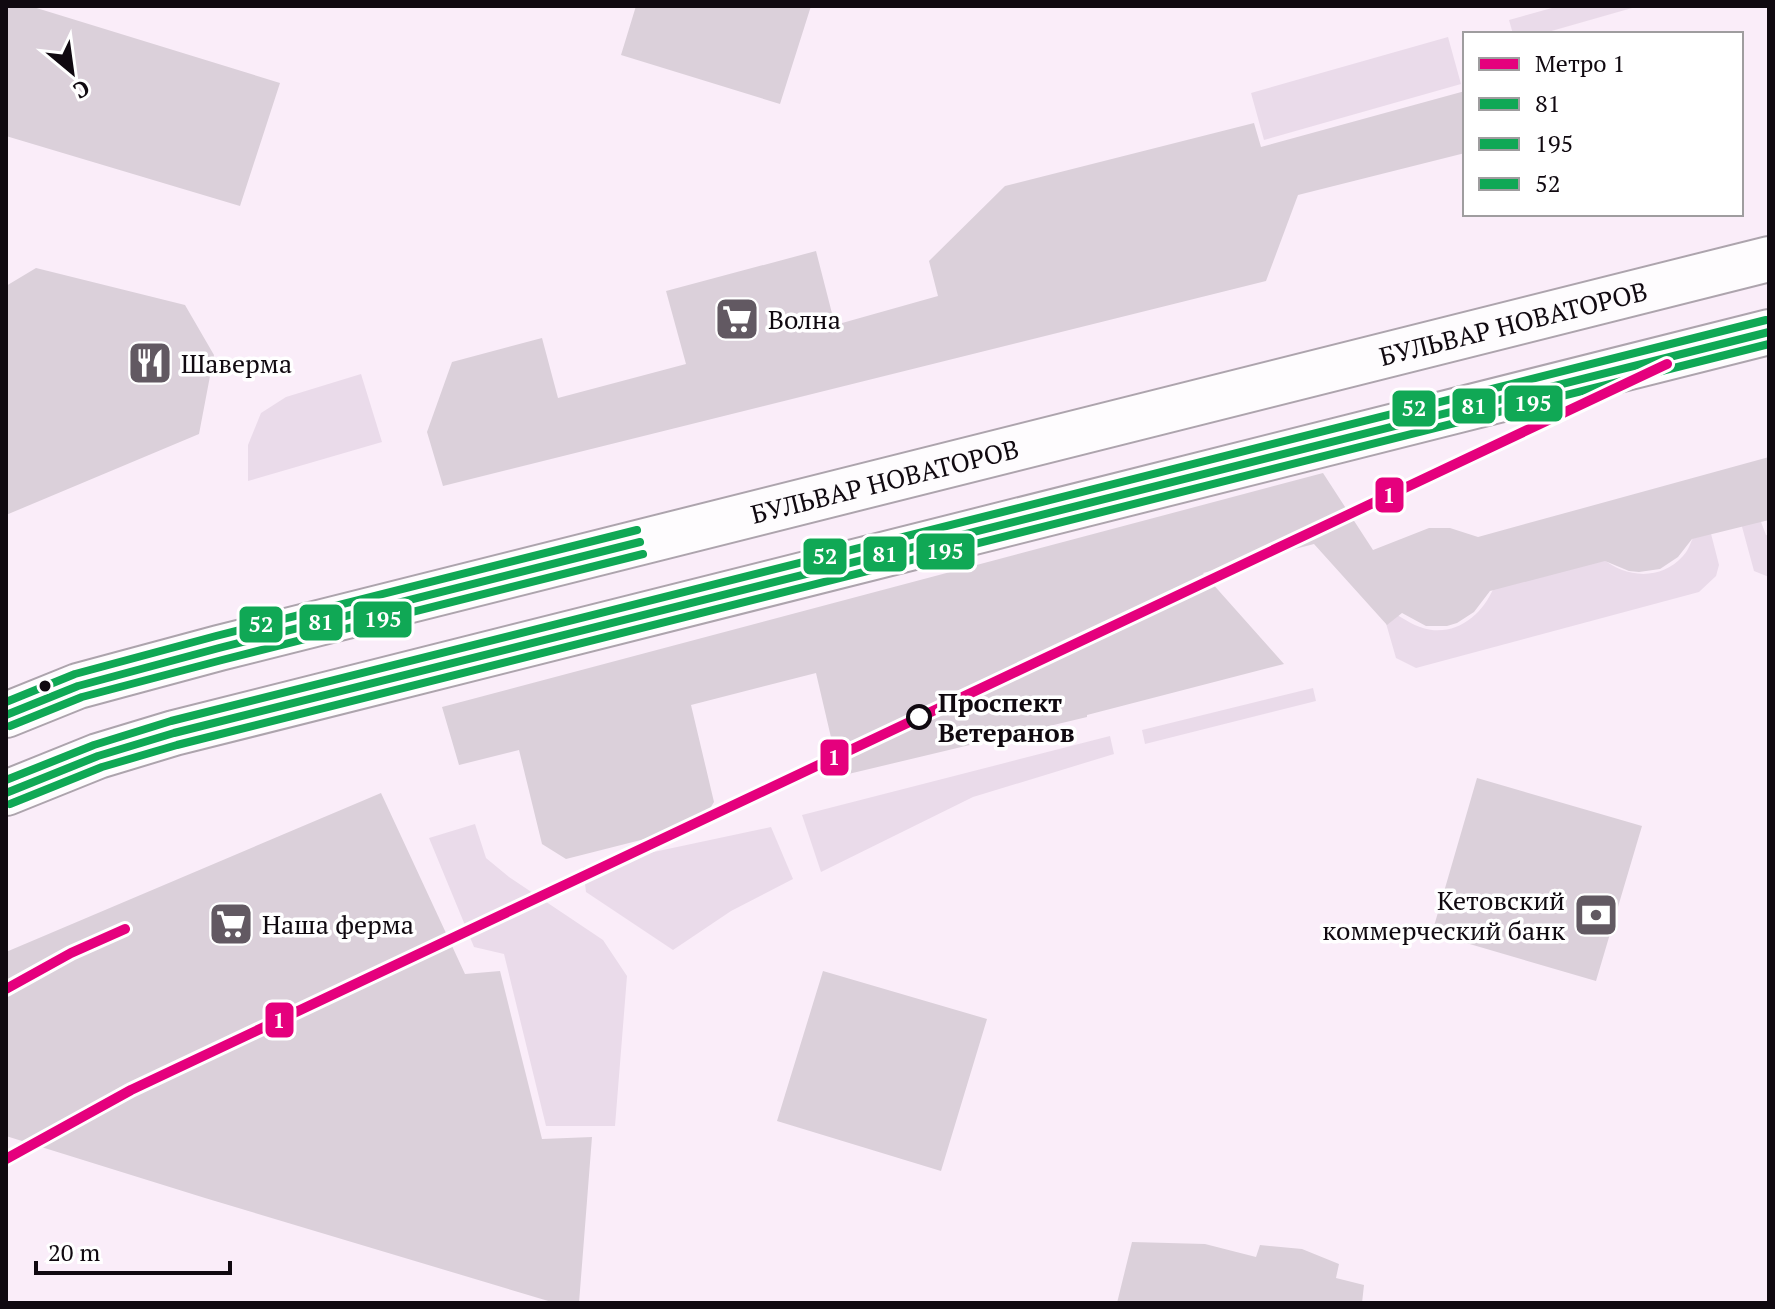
<svg xmlns="http://www.w3.org/2000/svg" width="1775" height="1309" font-family="'PT Serif',serif">
	<style>
		.green { fill: #eadbea }
		.building { fill: #dbd0da }
		.lines { fill: none; stroke-linecap: round; stroke-linejoin: round }
		.secondary-casing { stroke: #ada4ad; stroke-width: 48 }
		.secondary { stroke: #fefcfe; stroke-width: 44 }
		.bus-1-casing { stroke: #fff; stroke-width: 14 }
		.bus-2-casing { stroke: #fff; stroke-width: 14 }
		.bus-3-casing { stroke: #fff; stroke-width: 14 }
		.bus-1 { stroke: #10a855; stroke-width: 8 }
		.bus-2 { stroke: #10a855; stroke-width: 8 }
		.bus-3 { stroke: #10a855; stroke-width: 8 }
		.metro-1-casing { stroke: #fff; stroke-width: 16 }
		.metro-1 { stroke: #e5007d; stroke-width: 10 }
		.bus-dot { fill: #100910; stroke: #fff; stroke-width: 3 }
		.stop-dot { fill: #fff; stroke: #100910; stroke-width: 4 }
		.labels { text-anchor: middle; dominant-baseline: central; stroke-width: 7; stroke-linejoin: round; paint-order: stroke }
		.poi-label { font-size: 26px; fill: #100910; stroke: #fff; text-anchor: start }
		.street-label { font-size: 26px; fill: #100910; stroke: #fff }
		.stop-label { font-size: 26px; font-weight: bold; fill: #100910; stroke: #fff; text-anchor: start }
		.line-badge { stroke: #fff; stroke-width: 3 }
		.badge-label { font-size: 22px; text-anchor: middle; font-weight: bold; fill: #fff }
	</style>
	<rect width="100%" height="100%" fill="#faedf9"/>
	<path class="green" d="M1559,6H1639L1541,34H1513L1509,20Z
		M1448,37L1461,84L1264,140L1251,93Z
		M361,374L382,442L248,481V445L261,413L286,397Z
		M1755,506L1766,535L1769,536V577L1754,571L1738,512Z
		M1707,518L1719,565L1716,576L1699,592L1416,668L1396,658L1381,606C1395,612 1406,622 1420,627C1452,639 1482,617 1494,587L1602,558C1625,578 1661,581 1683,556C1689,550 1691,541 1695,533C1698,528 1703,523 1707,518Z
		M1313,688L1316,701L1145,744L1142,730Z
		M1110,736L1114,754L973,797L821,872L802,815Z
		M475,824L486,858L509,877L603,940L627,976L615,1126H546L504,954L474,947L429,838Z
		M771,827L793,879L731,911L673,950L586,892L583,867Z"/>
	<path class="building" d="M6,6H30L280,83L240,206L6,136Z
		M636,6H811L780,104L621,55Z
		M1465,91V153L1298,195L1266,281L443,486L427,432L452,362L542,338L558,398L686,364L666,291L816,251L835,325L938,296L929,261L1005,186L1254,123L1261,147Z
		M36,268L185,305L214,355L199,434L6,515V286Z
		M1769,457V520L1692,539L1678,557L1660,569L1639,572L1629,571L1605,561L1490,591L1474,612L1457,623L1447,626H1426L1402,613L1387,625L1314,544L1203,573L1284,664L1087,715V717L840,776L816,673L691,705L714,802L700,825L566,859L542,844L519,750L459,765L442,707L1323,473L1373,550L1429,528H1450L1478,537Z
		M1477,778L1642,826L1596,981L1432,933Z
		M381,793L465,974L500,971L542,1139L592,1137L579,1303H555L205,1198L6,1136V952Z
		M823,971L987,1019L941,1171L777,1121Z
		M1132,1242L1205,1244L1256,1257L1260,1245L1302,1249L1339,1264L1336,1278L1364,1285L1362,1303H1117Z"/>
	<g class="lines">
		<g class="secondary-casing">
			<g id="secondary">
				<path id="s1" d="M6,715L78,686L219,648L1769,259"/>
				<path d="M6,793L98,756L174,733L1769,332"/>
			</g>
		</g>
		<use href="#secondary" class="secondary"/>
		<g class="bus-1-casing">
			<path id="bus-1" d="M6,715L78,686L219,648L640,542
				M6,793L98,756L174,733L1769,332"/>
		</g>
		<g class="bus-2-casing">
			<path id="bus-2" d="M10,726L82,697L222,660L643,554
				M10,804L102,767L177,745L1769,344"/>
		</g>
		<g class="bus-3-casing">
			<path id="bus-3" d="M6,702L75,674L216,636L637,530
				M6,780L94,745L171,721L1766,320"/>
		</g>
		<use href="#bus-1" class="bus-1"/>
		<use href="#bus-2" class="bus-2"/>
		<use href="#bus-3" class="bus-3"/>
		<g class="metro-1-casing">
			<path id="metro-1" d="M6,989L71,953L125,929
				M6,1159L131,1090L1667,364"/>
		</g>
		<use href="#metro-1" class="metro-1"/>
	</g>
	<defs>
		<g id="supermarket-square" transform="scale(2.3)"><rect x="-9" y="-9" width="18" height="18" rx="4" fill="#625962" stroke="#fff"/><path d="M-6-5.5h2.5l.6 2H6L4.5 2H-2.5L-4.4-4H-6ZM-1.5 3.2a1.3 1.3 0 1 0 .1 0ZM3 3.2a1.3 1.3 0 1 0 .1 0Z" fill="#fff"/></g>
		<g id="restaurant-square" transform="scale(2.3)"><rect x="-9" y="-9" width="18" height="18" rx="4" fill="#625962" stroke="#fff"/><path d="M-5-6h1v4h1v-4h1v4h1v-4h1v5L-1.5 .5V6h-2V.5L-5-1ZM5-6V6H3V1.5H1.5Q1.5-4 5-6Z" fill="#fff"/></g>
		<g id="bank-square" transform="scale(2.3)"><rect x="-9" y="-9" width="18" height="18" rx="4" fill="#625962" stroke="#fff"/><path d="M-6-4H6V4H-6ZM0-2.3a2.3 2.3 0 1 0 0 4.6a2.3 2.3 0 1 0 0-4.6Z" fill="#fff"/></g>
	</defs>
	<g fill-rule="evenodd">
		<use href="#supermarket-square" x="737" y="319"/>
		<use href="#restaurant-square" x="150" y="363"/>
		<use href="#bank-square" x="1596" y="915"/>
		<use href="#supermarket-square" x="231" y="924"/>
	</g>
	<circle class="bus-dot" cx="45" cy="686" r="7"/>
	<circle class="stop-dot" cx="919" cy="717" r="11"/>
	<g class="labels">
		<g class="poi-label">
			<text x="768" y="319">Волна</text>
			<text x="181" y="363">Шаверма</text>
			<text x="1565" y="900" text-anchor="end">Кетовский<tspan x="1565" dy="30">коммерческий банк</tspan></text>
			<text x="262" y="924">Наша ферма</text>
		</g>
		<g class="street-label">
			<text stroke="none"><textPath href="#s1" startOffset="1558">БУЛЬВАР НОВАТОРОВ</textPath></text>
			<text stroke="none"><textPath href="#s1" startOffset="910">БУЛЬВАР НОВАТОРОВ</textPath></text>
		</g>
		<g class="stop-label">
			<text x="938" y="702">Проспект<tspan x="938" dy="30">Ветеранов</tspan></text>
		</g>
	</g>
	<g class="line-badge">
		<rect x="1503" y="384" width="61" height="39" rx="8" fill="#10a855"/>
		<rect x="1451" y="387" width="46" height="38" rx="8" fill="#10a855"/>
		<rect x="1391" y="389" width="46" height="39" rx="8" fill="#10a855"/>
		<rect x="1374" y="476" width="31" height="38" rx="8" fill="#e5007d"/>
		<rect x="915" y="532" width="61" height="39" rx="8" fill="#10a855"/>
		<rect x="862" y="535" width="46" height="38" rx="8" fill="#10a855"/>
		<rect x="802" y="537" width="46" height="39" rx="8" fill="#10a855"/>
		<rect x="352" y="600" width="61" height="39" rx="8" fill="#10a855"/>
		<rect x="298" y="603" width="46" height="39" rx="8" fill="#10a855"/>
		<rect x="238" y="605" width="46" height="39" rx="8" fill="#10a855"/>
		<rect x="819" y="738" width="31" height="39" rx="8" fill="#e5007d"/>
		<rect x="264" y="1001" width="31" height="38" rx="8" fill="#e5007d"/>
	</g>
	<g class="badge-label">
		<text x="1533" y="411">195</text>
		<text x="1474" y="414">81</text>
		<text x="1414" y="416">52</text>
		<text x="1389" y="503">1</text>
		<text x="945" y="559">195</text>
		<text x="885" y="562">81</text>
		<text x="825" y="564">52</text>
		<text x="383" y="627">195</text>
		<text x="321" y="630">81</text>
		<text x="261" y="632">52</text>
		<text x="834" y="765">1</text>
		<text x="279" y="1028">1</text>
	</g>
	<rect width="1775" height="1309" fill="none" stroke="#100910" stroke-width="16"/>
	<rect x="1463" y="32" width="280" height="184" fill="#ffffff" stroke="#9f9d9f" stroke-width="2"/>
	<rect x="1479" y="58" width="40" height="12" fill="#e5007d" stroke="#9f9d9f" stroke-width="2"/>
	<text x="1535" y="72" font-size="24" fill="#100910">Метро 1</text>
	<rect x="1479" y="98" width="40" height="12" fill="#10a855" stroke="#9f9d9f" stroke-width="2"/>
	<text x="1535" y="112" font-size="24" fill="#100910">81</text>
	<rect x="1479" y="138" width="40" height="12" fill="#10a855" stroke="#9f9d9f" stroke-width="2"/>
	<text x="1535" y="152" font-size="24" fill="#100910">195</text>
	<rect x="1479" y="178" width="40" height="12" fill="#10a855" stroke="#9f9d9f" stroke-width="2"/>
	<text x="1535" y="192" font-size="24" fill="#100910">52</text>
	<g transform="translate(72 72) rotate(151)" stroke="#ffffff" stroke-width="6" paint-order="stroke">
	<path d="M0-6L14 30L0 20L-14 30Z" fill="#100910"/>
	<text y="-12" font-size="22" font-weight="bold" text-anchor="middle" fill="#100910">С</text>
	</g>
	<path d="M36 1261v12h194v-12" fill="none" stroke="#100910" stroke-width="4"/>
	<text x="48" y="1261" font-size="24" fill="#100910" stroke="#ffffff" stroke-width="6" paint-order="stroke">20 m</text>
</svg>
